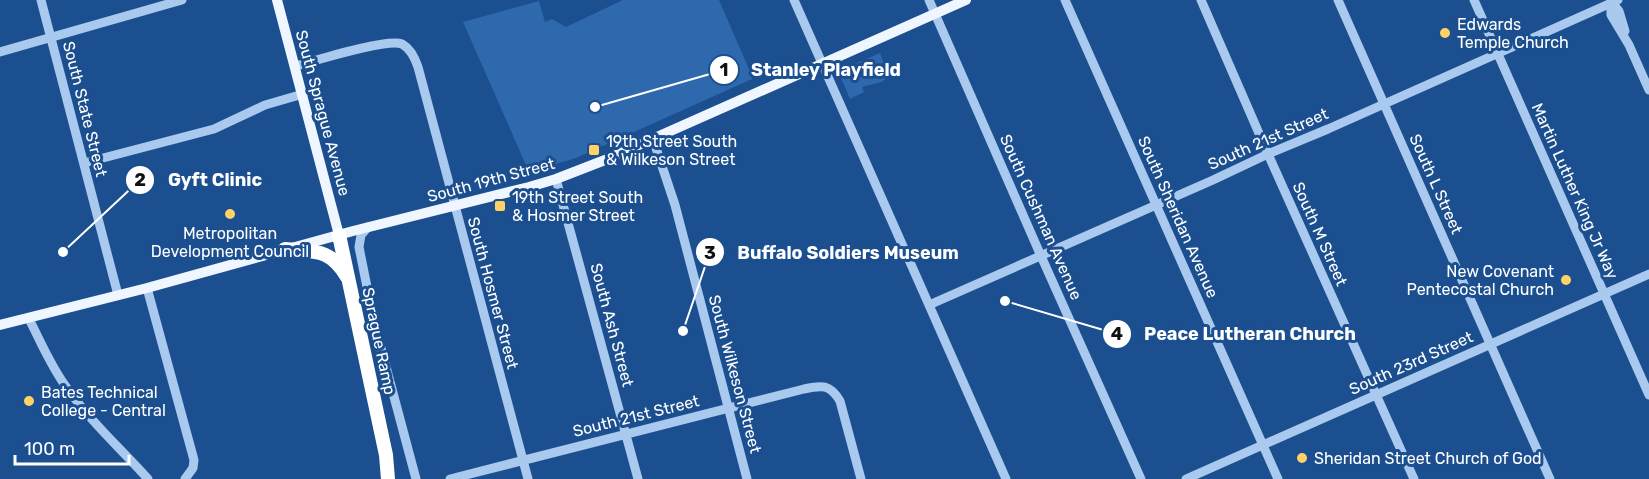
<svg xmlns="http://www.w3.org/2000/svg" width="1649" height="479" font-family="Rubik,sans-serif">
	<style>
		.green { fill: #2e69ad }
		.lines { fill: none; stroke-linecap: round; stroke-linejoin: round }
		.minor { stroke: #a9c9ee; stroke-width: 9 }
		.major { stroke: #f0f6ff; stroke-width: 10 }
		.highway { stroke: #fff; stroke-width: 14 }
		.poi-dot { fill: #ffd166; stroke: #1b4f8f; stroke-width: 2 }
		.labels { text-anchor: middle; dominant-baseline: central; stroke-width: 6; stroke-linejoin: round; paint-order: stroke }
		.poi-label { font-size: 16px; fill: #fff; stroke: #1b4f8f; text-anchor: start }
		.street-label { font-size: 16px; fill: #fff; stroke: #1b4f8f }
		.leader { fill: none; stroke: #fff; stroke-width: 2 }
		.callout-dot { fill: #fff; stroke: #1b4f8f; stroke-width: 2 }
		.mark-label { font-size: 18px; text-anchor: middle; font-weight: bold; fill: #111 }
		.callout-label { font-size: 18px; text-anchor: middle; font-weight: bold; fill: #fff; stroke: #1b4f8f; stroke-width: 6; stroke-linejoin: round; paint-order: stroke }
	</style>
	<rect width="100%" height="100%" fill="#1b4f8f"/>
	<path class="green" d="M623,0H719L752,76V79L576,158L529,172L463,22L539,1L545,22L552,19L566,27Z
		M880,53L889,77L881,82L862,87L864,92L850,99L838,71Z"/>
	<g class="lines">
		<path class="minor" d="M41,0L118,295
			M794,0L1006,479
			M929,0L1041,256L1141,479
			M1065,0L1278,479
			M1201,0L1268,154L1414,479
			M1338,0L1550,479
			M1474,0L1649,395
			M1611,1L1619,11L1625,31
			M1611,3V15L1629,45L1649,90
			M0,52L182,0
			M296,66C314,61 387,38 402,44C411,49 415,58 418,67L528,479
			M653,139L675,205L747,479
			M84,163L214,129L265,105L303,94
			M556,179L638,479
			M368,227L361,235L359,247L374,322L416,479
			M147,288L194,460L193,468L185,479
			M929,305L1213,180L1268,154L1328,129L1618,0
			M29,319C41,342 51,367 67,388C90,421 121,449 148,479
			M450,479L804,389C822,385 830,384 840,401L861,479
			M1186,479L1649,274"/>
		<path class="major" d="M277,0L339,235
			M0,325L147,288L353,231L529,187L556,179L605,160L966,0"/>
		<path class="highway" d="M339,235L386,455L388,479
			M285,249C315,252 330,248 347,277"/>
	</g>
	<g class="poi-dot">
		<circle cx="1445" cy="33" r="6"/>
		<rect x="588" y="144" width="12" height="12" rx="3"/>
		<rect x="494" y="200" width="12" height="12" rx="3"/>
		<circle cx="230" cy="214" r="6"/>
		<circle cx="1566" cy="280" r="6"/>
		<circle cx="29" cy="401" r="6"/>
		<circle cx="1302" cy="458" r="6"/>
	</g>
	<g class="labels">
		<g class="poi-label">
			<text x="1457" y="24">Edwards<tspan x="1457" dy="18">Temple Church</tspan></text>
			<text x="606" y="141">19th Street South<tspan x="606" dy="18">&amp; Wilkeson Street</tspan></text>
			<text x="512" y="197">19th Street South<tspan x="512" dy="18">&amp; Hosmer Street</tspan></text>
			<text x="230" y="233" text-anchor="middle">Metropolitan<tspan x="230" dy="18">Development Council</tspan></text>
			<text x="1554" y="271" text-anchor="end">New Covenant<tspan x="1554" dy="18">Pentecostal Church</tspan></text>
			<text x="41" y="392">Bates Technical<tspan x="41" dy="18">College - Central</tspan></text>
			<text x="1314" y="458">Sheridan Street Church of God</text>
		</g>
		<g class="street-label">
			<text transform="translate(85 109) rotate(76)">South State Street</text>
			<text transform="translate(323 113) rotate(75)">South Sprague Avenue</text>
			<text transform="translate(1268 139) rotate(-24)">South 21st Street</text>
			<text transform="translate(491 180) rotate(-15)">South 19th Street</text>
			<text transform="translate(1436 184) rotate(66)">South L Street</text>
			<text transform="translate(1575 191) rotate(66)">Martin Luther King Jr Way</text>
			<text transform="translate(1041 217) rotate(66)">South Cushman Avenue</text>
			<text transform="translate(1178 217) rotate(66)">South Sheridan Avenue</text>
			<text transform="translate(1320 234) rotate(66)">South M Street</text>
			<text transform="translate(493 293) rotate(75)">South Hosmer Street</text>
			<text transform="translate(612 325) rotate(75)">South Ash Street</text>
			<text transform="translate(379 341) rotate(78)">Sprague Ramp</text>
			<text transform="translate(1411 363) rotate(-24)">South 23rd Street</text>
			<text transform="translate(735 374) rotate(75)">South Wilkeson Street</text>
			<text transform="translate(636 416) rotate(-14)">South 21st Street</text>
		</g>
	</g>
	<path class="leader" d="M595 107L724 70M63 252L140 180M683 331L710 252M1005 301L1117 334"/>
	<g class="callout-dot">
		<circle cx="595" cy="107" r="6"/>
		<circle cx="63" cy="252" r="6"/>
		<circle cx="683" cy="331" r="6"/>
		<circle cx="1005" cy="301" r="6"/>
		<circle cx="724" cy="70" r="15"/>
		<circle cx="140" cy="180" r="15"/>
		<circle cx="710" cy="252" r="15"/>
		<circle cx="1117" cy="334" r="15"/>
	</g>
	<g class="mark-label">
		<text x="724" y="76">1</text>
		<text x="140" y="186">2</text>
		<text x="710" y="259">3</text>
		<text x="1117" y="340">4</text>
	</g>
	<g class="callout-label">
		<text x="826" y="76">Stanley Playfield</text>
		<text x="215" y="186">Gyft Clinic</text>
		<text x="848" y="259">Buffalo Soldiers Museum</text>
		<text x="1250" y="340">Peace Lutheran Church</text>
	</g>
	<path d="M15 455v9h114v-9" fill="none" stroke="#ffffff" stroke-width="3"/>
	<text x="24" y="455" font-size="18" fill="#ffffff" stroke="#1b4f8f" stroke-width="4.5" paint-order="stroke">100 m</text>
</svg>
